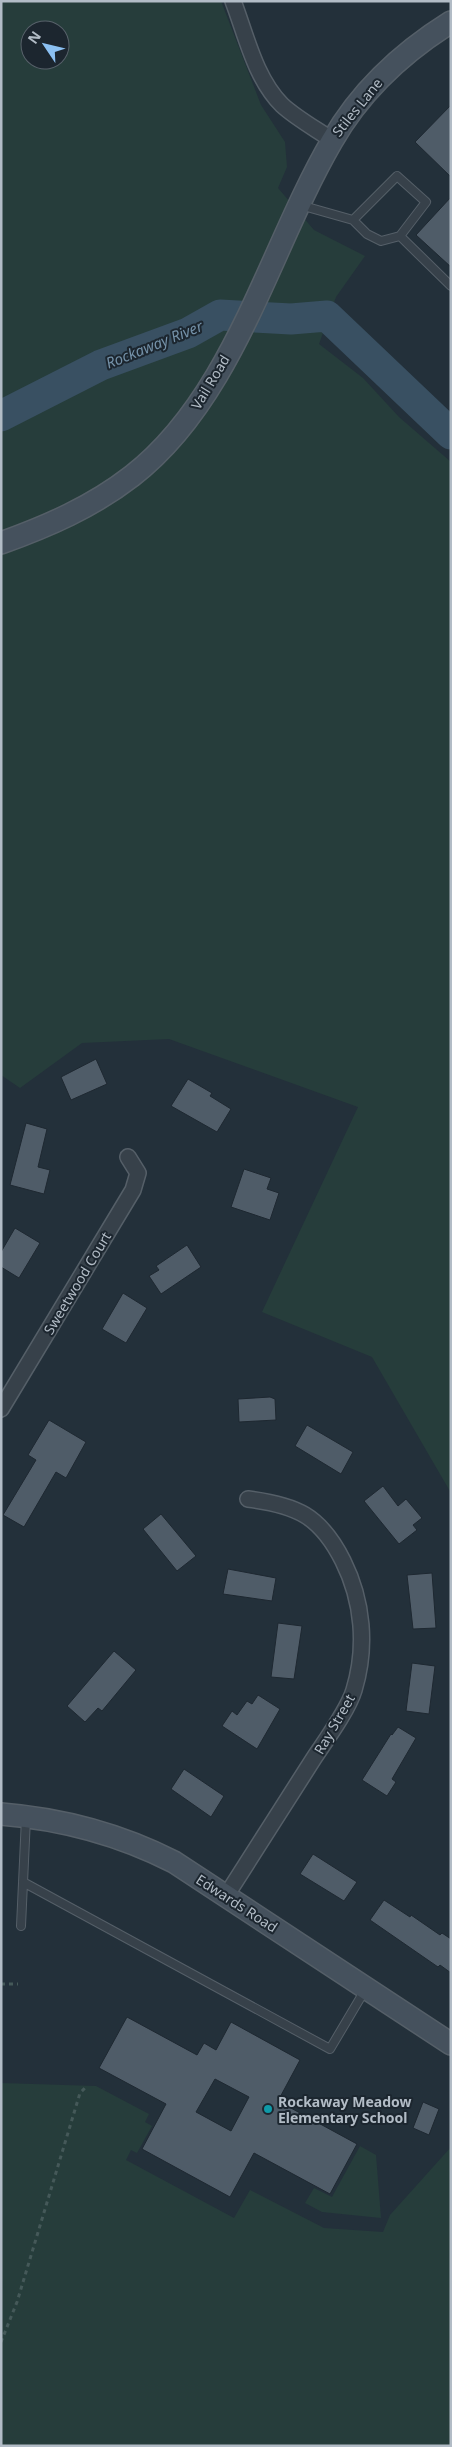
<svg xmlns="http://www.w3.org/2000/svg" width="452" height="2447" font-family="'Noto Sans',sans-serif">
	<style>
		.green { fill: #263d3b; fill-rule: evenodd }
		.lines { fill: none; stroke-linecap: round; stroke-linejoin: round }
		.river { stroke: #395062; stroke-width: 31 }
		.building { fill: #4f5c68; stroke: #1e2831; fill-rule: evenodd }
		.lane-casing { stroke: #555f68; stroke-width: 10 }
		.street-casing { stroke: #555f68; stroke-width: 18 }
		.secondary-casing { stroke: #555f68; stroke-width: 24 }
		.path { stroke: #455959; stroke-width: 3; stroke-dasharray: 4 4; stroke-linecap: butt }
		.lane { stroke: #37414a; stroke-width: 8 }
		.street { stroke: #37414a; stroke-width: 15 }
		.secondary { stroke: #45515d; stroke-width: 21 }
		.culture-dot { fill: #0f9aa8; stroke: #1c262f; stroke-width: 2 }
		.labels { text-anchor: middle; dominant-baseline: central; stroke-width: 4; stroke-linejoin: round; paint-order: stroke }
		.street-label { font-size: 14px; fill: #b2bcc6; stroke: #1c262f }
		.poi-label { font-size: 14px; font-weight: bold; fill: #b2bcc6; stroke: #1c262f; text-anchor: start }
		.water-label { font-size: 15px; font-style: italic; fill: #7491a8; stroke: #1c262f }
	</style>
	<rect width="100%" height="100%" fill="#23303a"/>
	<path class="green" d="M1,1H221L261,105L285,142L287,167L278,188L314,230L365,256L336,297L319,344L363,378L399,417L451,462V1493L372,1357L262,1312L358,1107L169,1039L82,1043L20,1088L1,1075ZM30,30H60V60H30Z
		M1,2083L96,2086L149,2114L145,2122L152,2126L137,2153L131,2150L126,2160L234,2218L250,2190L324,2228L383,2232L390,2215L451,2147V2446H1Z
		M360,2146L376,2155L381,2218L322,2212L305,2203L314,2188L332,2197Z"/>
	<g class="lines">
		<path class="river" d="M1,416L101,365L188,333L220,315L291,319L327,316L451,434"/>
	</g>
	<path class="building" d="M451,105V177L415,142Z
		M451,197V267L416,235Z
		M96,1059L107,1084L71,1100L61,1077Z
		M188,1079L212,1093L210,1096L231,1109L217,1132L171,1106Z
		M26,1123L47,1129L38,1167L50,1170L44,1194L10,1185Z
		M244,1169L271,1178L267,1189L279,1193L270,1220L231,1207Z
		M15,1228L40,1243L19,1278L1,1267V1252Z
		M187,1245L201,1267L161,1294L149,1276L159,1270L156,1266Z
		M123,1293L147,1308L126,1343L102,1329Z
		M270,1397L275,1399L276,1420L239,1422L238,1399Z
		M49,1420L86,1442L66,1478L56,1472L24,1527L3,1515L36,1460L28,1455Z
		M307,1425L353,1452L341,1474L295,1446Z
		M383,1486L398,1506L406,1499L422,1518L413,1525L417,1530L399,1544L364,1501Z
		M161,1514L196,1556L177,1571L143,1529Z
		M228,1569L276,1578L272,1601L223,1594Z
		M432,1573L436,1628L413,1629L407,1575Z
		M278,1623L302,1626L294,1679L271,1677Z
		M114,1651L136,1670L102,1711L98,1708L85,1722L67,1706Z
		M412,1663L435,1666L429,1714L406,1711Z
		M258,1695L280,1709L257,1749L222,1726L232,1711L237,1715L247,1701L252,1704Z
		M398,1727L416,1738L392,1779L396,1782L387,1796L362,1780L391,1734L392,1735Z
		M184,1769L224,1796L211,1817L171,1789Z
		M313,1854L357,1882L344,1901L300,1874Z
		M384,1900L410,1917L411,1915L440,1935L442,1933L451,1939V1973L440,1965L438,1967L370,1920Z
		M127,2017L197,2055L204,2043L216,2050L231,2022L300,2060L278,2101L357,2144L330,2194L254,2153L230,2197L142,2149L166,2104L99,2068ZM215,2079L249,2097L231,2131L196,2112Z
		M423,2102L439,2109L429,2135L413,2128Z"/>
	<g class="lines">
		<g class="lane-casing">
			<path id="lane" d="M300,205L353,220L367,234L381,241L400,236L451,286
				M353,220L397,176L426,202L400,236
				M23,1882L330,2049L365,1990
				M21,1926L26,1818"/>
		</g>
		<g class="street-casing">
			<path id="street" d="M233,1C246,35 255,78 282,105C296,118 316,129 332,140
				M1,1409L133,1190L138,1173L128,1157
				M226,1896C255,1850 285,1804 314,1758C326,1740 348,1710 354,1690C367,1647 363,1601 343,1561C320,1515 296,1505 248,1499"/>
		</g>
		<g class="secondary-casing">
			<path id="secondary" d="M1,543C48,526 92,507 132,476C234,397 269,249 332,141C360,92 403,52 451,22
				M1,1814C63,1819 119,1834 174,1862L451,2044"/>
		</g>
		<path class="path" d="M1,1984H18
			M1,2342L17,2302L80,2093L86,2087"/>
		<use href="#lane" class="lane"/>
		<use href="#street" class="street"/>
		<use href="#secondary" class="secondary"/>
	</g>
	<circle class="culture-dot" cx="268" cy="2109" r="5"/>
	<g class="labels">
		<g class="street-label">
			<text transform="translate(357 107) rotate(-51)">Stiles Lane</text>
			<text transform="translate(210 382) rotate(-59)">Vail Road</text>
			<text transform="translate(77 1283) rotate(-59)">Sweetwood Court</text>
			<text transform="translate(334 1724) rotate(-60)">Ray Street</text>
			<text transform="translate(237 1903) rotate(33)">Edwards Road</text>
		</g>
		<g class="poi-label">
			<text x="278" y="2101">Rockaway Meadow<tspan x="278" dy="16">Elementary School</tspan></text>
		</g>
		<g class="water-label">
			<text transform="translate(154 344) rotate(-22)">Rockaway River</text>
		</g>
	</g>
	<rect width="452" height="2447" fill="none" stroke="#b2bcc6" stroke-width="5"/>
	<g transform="translate(45 45) rotate(305)"><circle r="24" fill="#1c262f" stroke="#58626b"/>
	<path d="M0-4L9 19L0 12L-9 19Z" fill="#8bc0f2"/>
	<text y="-8" font-size="14" font-weight="bold" text-anchor="middle" fill="#b2bcc6">N</text>
	</g>
</svg>
